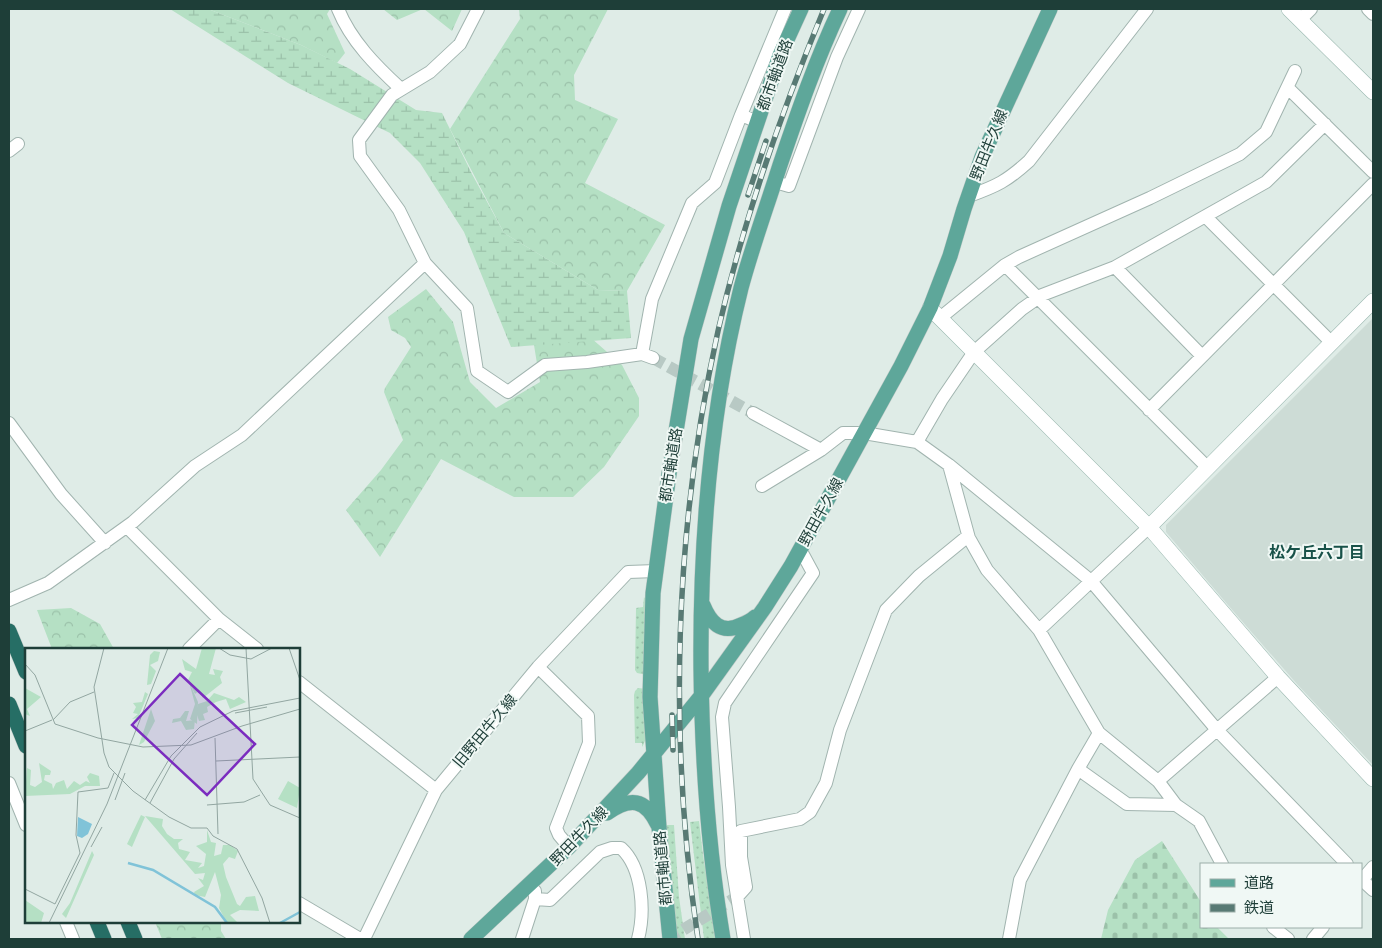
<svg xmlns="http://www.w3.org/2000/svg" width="1382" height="948" font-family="Figtree,'Noto Sans JP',sans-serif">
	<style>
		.built { fill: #cddcd6 }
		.grass { fill: url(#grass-dots) }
		.forest { fill: url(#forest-crowns) }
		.wetland { fill: url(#wetland-marsh) }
		.cemetery { fill: url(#cemetery-stones) }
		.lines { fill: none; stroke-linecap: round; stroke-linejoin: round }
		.street-tunnel { stroke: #b8c9c4; stroke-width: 12; stroke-dasharray: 12 6; stroke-linecap: butt }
		.street-casing { stroke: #a1b4af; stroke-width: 14 }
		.secondary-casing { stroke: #9cb9b1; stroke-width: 16 }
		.primary-casing { stroke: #c0c9c7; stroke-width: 16 }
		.highway-casing { stroke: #c0c9c7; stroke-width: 16 }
		.street { stroke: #fff; stroke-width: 12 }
		.secondary { stroke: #fff; stroke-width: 15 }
		.primary { stroke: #5ea79a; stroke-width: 15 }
		.highway { stroke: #266e65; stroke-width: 15 }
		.rail-casing { stroke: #587a74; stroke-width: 5.5 }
		.rail { stroke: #f0f8f5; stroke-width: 4; stroke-dasharray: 11; stroke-linecap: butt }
		.labels { text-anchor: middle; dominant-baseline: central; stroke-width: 4; stroke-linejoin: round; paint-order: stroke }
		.street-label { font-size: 15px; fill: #1e3e38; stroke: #f0f8f5 }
		.neighbourhood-label { font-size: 16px; font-weight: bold; fill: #185249; stroke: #f0f8f5 }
		.inset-river { fill: none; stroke: #80c3d8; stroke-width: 2.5 }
		.inset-road { fill: none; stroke: #92a6a1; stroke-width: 1 }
		.view { fill: #7b2cbf; fill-opacity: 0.15; stroke: #7b2cbf; stroke-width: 2.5 }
		.inset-edge { fill: none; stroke: #1e3e38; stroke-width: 2.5 }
	</style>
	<defs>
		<pattern id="grass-dots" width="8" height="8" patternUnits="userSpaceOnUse" patternTransform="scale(1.25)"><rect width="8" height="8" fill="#b5e0c4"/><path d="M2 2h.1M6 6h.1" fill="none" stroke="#9bc1a9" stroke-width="1.8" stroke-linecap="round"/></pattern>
		<pattern id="forest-crowns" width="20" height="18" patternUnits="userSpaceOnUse" patternTransform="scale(1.25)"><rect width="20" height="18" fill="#b5e0c4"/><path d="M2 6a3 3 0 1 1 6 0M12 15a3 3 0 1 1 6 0" fill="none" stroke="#9bc1a9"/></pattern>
		<pattern id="wetland-marsh" width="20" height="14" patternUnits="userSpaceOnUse" patternTransform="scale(1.25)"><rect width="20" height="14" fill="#b5e0c4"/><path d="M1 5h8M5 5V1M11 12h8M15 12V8" fill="none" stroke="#9bc1a9"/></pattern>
		<pattern id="cemetery-stones" width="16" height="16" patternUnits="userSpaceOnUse" patternTransform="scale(1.25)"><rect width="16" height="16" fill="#b5e0c4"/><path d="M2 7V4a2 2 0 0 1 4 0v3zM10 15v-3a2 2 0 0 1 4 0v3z" fill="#9bc1a9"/></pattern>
	</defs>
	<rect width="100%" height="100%" fill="#dfece7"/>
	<path class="built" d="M1373,318V765L1297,684L1228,605L1166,532V525Z"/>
	<path class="grass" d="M644,597L647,602V675L637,673L635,670L636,608L643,607Z
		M638,688L647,689C647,705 651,734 642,747V743H635L634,695L635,691Z
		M699,821L703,855L717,939H704L690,822Z
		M665,825H674L679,897L685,939H674Z"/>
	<path class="forest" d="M208,9H330L327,14L345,53L337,63L301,45Z
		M383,9H423L397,20Z
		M424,9H462L452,31Z
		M519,9H608L574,75L575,100L618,119L585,183L665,225L627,291L598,290L504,233L450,129L520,19Z
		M426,289L453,322L470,382L496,408L540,382L533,339L567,317L622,365L639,398V416L604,467L573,497H514L441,459L380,557L346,510L381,470L403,440L384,392L385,388L411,347L405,338L391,330L388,317Z
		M71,608L100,624L114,649H52L37,610Z
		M155,922H221V931L226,939H162Z"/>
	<path class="wetland" d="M170,9H208L301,45L350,69L416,110L442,113L472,174L504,233L598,290L627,291L631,338L511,347L464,232L420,163L390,133L288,83Z"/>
	<path class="cemetery" d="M1162,841L1201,902V927H1217L1229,939H1101L1108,910L1135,860Z"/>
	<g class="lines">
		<path class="street-tunnel" d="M653,358L753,413
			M668,939L737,897"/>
		<g class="street-casing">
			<path id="street" d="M338,9C351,41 376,66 401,89
				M478,9L460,44L430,72L392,95L359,140L360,156L399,210L425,263L467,308L477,371L508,392L545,365L587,362L642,354L653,358
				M1368,9L1373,14
				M1300,20L1311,9
				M1288,88L1373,172
				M741,115L785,9
				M9,151L18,144
				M775,182L789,186L837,57L859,9
				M969,196C997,186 1007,181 1029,161L1147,9
				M1206,217L1332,343
				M1005,265L1208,468
				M1115,267L1202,356
				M940,318L1005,265L1019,257L1150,198L1240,154L1266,132L1295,71
				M642,354L652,299L692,203L715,183L741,115L758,122
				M1149,410L1373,184
				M753,413L821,450
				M9,423L61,494L105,543
				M917,442L942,399L974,352L1022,309L1042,295L1115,267L1266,182L1325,124
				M949,465L1091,581L1217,730L1347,864
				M762,486L821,450L843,433H864L917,442L949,465L969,538L987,570L1039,630L1099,733L1078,769L1020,880L1009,939
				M127,527L219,619L257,649
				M9,600L48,583L133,522L195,466L242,435L425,263
				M1039,630L1149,527
				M189,649L219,619
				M538,667L588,716L589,743L556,828L559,835L569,847
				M299,682L436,790
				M1099,733L1158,781L1176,805
				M1078,769L1127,804L1176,805L1199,821L1222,864
				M1158,781L1278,677
				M9,783L26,825
				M1361,879L1373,890
				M1361,881L1373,867
				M737,897L746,887L741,857V831L800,819L810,812L826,783L840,730L886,610L919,576L968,536
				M535,899L550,900L600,852L612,848H621C643,868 645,912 638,939
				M299,903L360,939
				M66,922L73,939
				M1273,927L1288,939
				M364,939L436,790L538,667L628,572L656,571
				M522,939L535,899V891
				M744,939L732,865L729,807L722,717L725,703L813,573L800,549
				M1313,939L1323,927"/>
		</g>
		<g class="secondary-casing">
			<path id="secondary" d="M1289,9L1373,92
				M930,308L1149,527L1278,677L1373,779
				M1149,527L1373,301"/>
		</g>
		<g class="primary-casing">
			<path id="primary" d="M703,605C710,622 721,635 741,625C746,623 751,621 755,617
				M607,813C630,797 645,798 658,825
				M471,939L569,847L638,773L702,695L765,607L791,566L901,366L930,308L950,256L964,209L982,157L1050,9
				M670,939L659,827L650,697L653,593L669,474L691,339L729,206L780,55L801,9
				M723,939C708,849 702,759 701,668C700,541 710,412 741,288C752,247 767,206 780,165C798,112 816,60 840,9"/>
		</g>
		<g class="highway-casing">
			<path id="highway" d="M9,631L26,672
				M9,704L26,746
				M97,922L104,939
				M128,922L135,939"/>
		</g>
		<use href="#street" class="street"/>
		<use href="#secondary" class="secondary"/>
		<use href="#primary" class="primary"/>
		<use href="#highway" class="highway"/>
		<g class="rail-casing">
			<path id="rail" d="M748,195L766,141
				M672,715L673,750
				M698,939C668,738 674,530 718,331C743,221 781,113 824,9"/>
		</g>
		<use href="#rail" class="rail"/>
	</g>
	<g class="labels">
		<g class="street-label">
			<text transform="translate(775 75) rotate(-70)">都市軸道路</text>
			<text transform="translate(989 145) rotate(-68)">野田牛久線</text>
			<text transform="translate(671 465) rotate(-81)">都市軸道路</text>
			<text transform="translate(821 512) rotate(-61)">野田牛久線</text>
			<text transform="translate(485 731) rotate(-50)">旧野田牛久線</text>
			<text transform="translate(579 836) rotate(-46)">野田牛久線</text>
			<text transform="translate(663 868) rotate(-95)">都市軸道路</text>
		</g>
		<g class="neighbourhood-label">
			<text x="1317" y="552">松ケ丘六丁目</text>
		</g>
	</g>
	<g transform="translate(25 648)">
		<rect width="275" height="275" fill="#dfece7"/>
		<path d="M263,133L275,140L272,160L253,151ZM116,167L120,169L107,199L102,196ZM67,203L69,207L41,270L37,266L45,255ZM0,252L19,265L16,275H0Z" fill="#b5e0c4"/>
		<path d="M177,0H191L184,26L190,27L188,21L198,23L195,29L197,35L178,50L174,43L170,46L163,32L167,24L160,22L157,11L171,21ZM129,3L135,4L133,13L125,17L131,23L126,36L122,37L125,7ZM0,40L16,49L2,61L5,68L0,66ZM120,44L123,46L113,70L107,71L113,66L108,65L111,59L108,55L117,54ZM189,45L209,52L214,49L221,54L205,61L201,51L191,54L182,59L183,64L178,66L180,72L174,73L171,64L173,56L182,53ZM126,61L130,73L119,94L114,97ZM160,63H164L161,73L170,72L169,81L161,82L156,73L147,75L148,71L155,70ZM14,115L26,123L25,127H20L19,132L27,136L28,141L31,135L39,132L42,141L49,133L55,137L61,133L65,135L62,129L65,125L74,128L75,138H60L45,146L0,148L2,120L6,122L5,137L10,139L17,134ZM120,168L138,171L137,178L142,186L149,191H158L153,195L154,201L165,204L160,212L177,215L173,220L179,218L181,206L171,198L182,194V182L186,194L191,195L189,208L196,206L198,197H205L213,203L210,211L204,209L198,216L201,229L212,256L215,258L221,249L230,248L234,263L215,262L205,267L213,275H202L194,260L196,247L190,224L180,249L170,247L169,244L179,238L173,230L178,232L180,225L170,226Z" fill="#b5e0c4"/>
		<path d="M164,34L173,54L172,76L165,71L170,56Z" fill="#b5e0c4"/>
		<path d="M53,169L67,176L63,186L57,190L52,188Z" fill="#80c3d8"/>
		<path class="inset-river" d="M103,215L128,222L190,259L202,275M255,275L275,264"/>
		<path class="inset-road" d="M79,0L69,39L79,105L84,119L108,143L144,169L166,180H182L188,188L212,201L237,250L245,275M194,0L205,7L226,11L247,0M221,0L228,131L245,157L275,170M264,0L275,32M0,16L10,27L30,76L73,90L118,99L166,97L217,78L275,61M210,65L242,59M28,72L45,54L69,44M0,83L27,72M190,90L193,186M191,113L275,109M90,152L100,125M120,152L146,108L175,79L208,63L275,50M125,155L149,111L172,85M182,157L219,154L235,147M66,199L77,179M0,241L30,256L55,205L51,187L53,144L83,140L89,125M24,275L82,156L143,0"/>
		<path class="view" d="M155,26L230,96L182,147L107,77Z"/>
		<rect width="275" height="275" class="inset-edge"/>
	</g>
	<rect width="1382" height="948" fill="none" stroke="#1e3e38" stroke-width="20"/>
	<rect x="1200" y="863" width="162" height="65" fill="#f0f8f5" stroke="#9caea9"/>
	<rect x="1210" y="879" width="25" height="8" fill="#5ea79a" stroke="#9caea9"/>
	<text x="1244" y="888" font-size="15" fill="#1e3e38">道路</text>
	<rect x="1210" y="904" width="25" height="8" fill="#587a74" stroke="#9caea9"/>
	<text x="1244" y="913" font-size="15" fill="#1e3e38">鉄道</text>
</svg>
